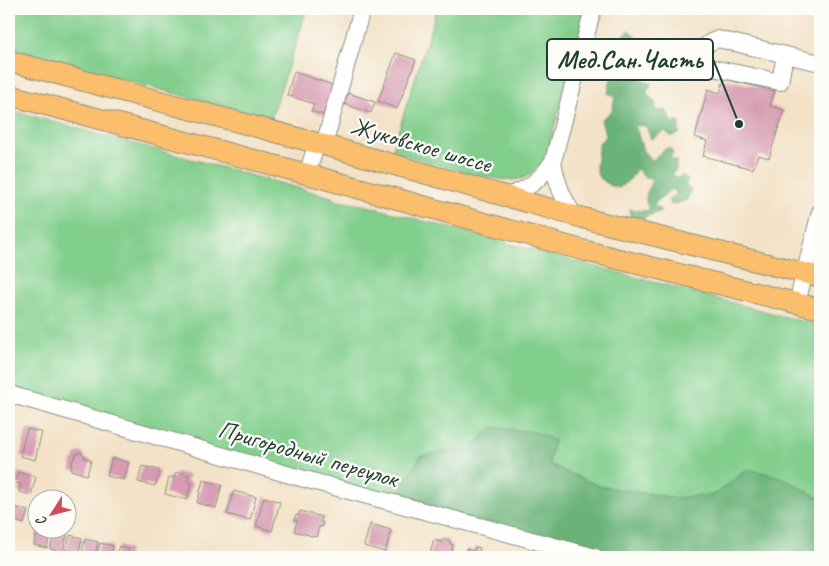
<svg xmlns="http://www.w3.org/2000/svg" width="829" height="566" font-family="Caveat,sans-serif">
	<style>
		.green { fill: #82cf8d; stroke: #508660 }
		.forest { fill: #69b278; stroke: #447856 }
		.building { fill: #d69bb2 }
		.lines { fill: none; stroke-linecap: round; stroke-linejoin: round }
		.minor-casing { stroke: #89907e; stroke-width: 18 }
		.major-casing { stroke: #89907e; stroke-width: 22 }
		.minor { stroke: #fff; stroke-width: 16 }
		.major { stroke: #fabe6d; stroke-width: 20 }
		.labels { text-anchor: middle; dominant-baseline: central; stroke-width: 4.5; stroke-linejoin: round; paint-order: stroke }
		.street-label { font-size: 25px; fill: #1f3d34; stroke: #fdfcf7 }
		.leader { fill: none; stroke: #1f3d34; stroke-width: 2 }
		.callout-dot { fill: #1f3d34; stroke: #fdfcf7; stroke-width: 2 }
		.callout { fill: #fdfcf7; stroke: #1f3d34; stroke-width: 2 }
		.callout-label { font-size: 26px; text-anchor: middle; font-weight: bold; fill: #1f3d34 }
	</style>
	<rect width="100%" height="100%" fill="#fdfcf7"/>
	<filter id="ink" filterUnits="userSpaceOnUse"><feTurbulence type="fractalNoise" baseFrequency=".02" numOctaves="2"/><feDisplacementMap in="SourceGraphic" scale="10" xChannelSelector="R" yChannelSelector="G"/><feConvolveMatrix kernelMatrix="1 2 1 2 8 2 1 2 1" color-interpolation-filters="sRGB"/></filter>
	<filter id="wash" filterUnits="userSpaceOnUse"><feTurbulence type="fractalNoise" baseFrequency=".0096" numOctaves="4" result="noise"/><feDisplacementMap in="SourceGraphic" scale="20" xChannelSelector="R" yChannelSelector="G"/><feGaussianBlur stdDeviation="1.12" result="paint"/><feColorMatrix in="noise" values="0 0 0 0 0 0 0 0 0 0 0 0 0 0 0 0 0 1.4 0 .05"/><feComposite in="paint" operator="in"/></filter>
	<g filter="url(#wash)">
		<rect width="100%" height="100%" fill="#f3e2c7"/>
		<path class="green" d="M9,9H307L271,119L9,49Z
			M437,9H586L547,154C541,164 534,173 523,178C502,187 418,158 392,151Z
			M9,110L331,197L337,201L367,206L820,326V557H608L9,395Z"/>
		<path class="forest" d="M630,30L639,40L628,46L630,56L640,53L645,60L650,57V46L659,45L661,57L656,70L644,68L625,74L626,77L640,78L651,84L646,93L655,102L656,111L666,110L672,122H679V134L671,136L665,131L651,139L646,126L635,125L643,151L652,161L662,151L669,148L673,152L670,159L676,161V170L671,174L678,178L683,175L688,180L685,186L691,189L687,200L671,205L668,200L678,193L671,189L654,204L661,211L635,221L630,216L629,209L642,211L650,210C642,198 648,192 652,180L643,176L637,168L630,179L619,188L609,185L598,176L596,166L599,143L606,136L601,120L612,111L615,97L608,93L611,78L616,69L613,62L608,68L604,64L612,57L619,39Z
			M491,427L534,432L554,440L549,464L599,486L677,498L716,494L748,469L781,477L819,498L820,501V557H614L398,498L405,482L421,456L454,450H470Z"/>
		<g id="blocks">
			<path class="building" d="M396,53L416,60L397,109L378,101Z
				M294,72L336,86L327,116L311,111L314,104L287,95Z
				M724,79L775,91L770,106L784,110L769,158L758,155L753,169L703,156L707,141L695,137L708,89L720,93Z
				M348,93L375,102L371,113L344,104Z
				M27,429L42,432L35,460L20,456Z
				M81,452L85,456L84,458L91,460L87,475L71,470L72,460H74L76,454Z
				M112,458L129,462L124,480L107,476Z
				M142,466L159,470V476L155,486L138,482Z
				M18,472L36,477L31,495L19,492L21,484L15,483Z
				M176,472L189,475L187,481L192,483L187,500L165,494L169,477L174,478Z
				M203,480L222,485L216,508L197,503Z
				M234,491L256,497L250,520L227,514Z
				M264,497L280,502L272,531L256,526Z
				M9,506L28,511L24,524L9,519Z
				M300,511L322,517L320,522H323L322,527H319L316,537L294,531L297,521L294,520L296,515L298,516Z
				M370,524L391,530L385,552L364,546Z
				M38,528L51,530L47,548L34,545Z
				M55,531L67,534L63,552L50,549Z
				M70,535L82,538L78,556L65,553Z
				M85,539L98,542L94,557H81Z
				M444,539L450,541V544L453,545L450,557H429L434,540L442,542Z
				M100,543L113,546L110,557H96Z
				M119,546L129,549L127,557H115Z
				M475,547L480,548L479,552L483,553L482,557H464L466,549L474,551Z
				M249,553L264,557H248Z"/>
		</g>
	</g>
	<g filter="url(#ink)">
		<use href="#blocks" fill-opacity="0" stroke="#89907e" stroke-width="1"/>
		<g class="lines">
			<g class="minor-casing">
				<path id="minor" d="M785,55L780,82L708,67C697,52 702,45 718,39L820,63
					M324,145L362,9
					M553,161C556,182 562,198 574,215
					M307,174L317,143
					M505,196C527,191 541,179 553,161L593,9
					M797,303L820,212
					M9,394L297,477L595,557"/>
			</g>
			<g class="major-casing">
				<path id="major" d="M9,61L324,145L583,218L820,277
					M9,95L307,174L586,251L820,309"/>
			</g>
			<use href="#minor" class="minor"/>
			<use href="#major" class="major"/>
		</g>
	</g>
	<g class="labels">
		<g class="street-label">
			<text transform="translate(421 145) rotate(16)">Жуковское шоссе</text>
			<text transform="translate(308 454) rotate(16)">Пригородный переулок</text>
		</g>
	</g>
	<path class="leader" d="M739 124L713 59"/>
	<circle class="callout-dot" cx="739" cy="124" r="5"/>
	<rect class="callout" x="547" y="39" width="166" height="41" rx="5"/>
	<g class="callout-label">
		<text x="630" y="68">Мед.Сан.Часть</text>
	</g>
	<rect width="829" height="566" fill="none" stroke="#fdfcf7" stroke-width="30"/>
	<g transform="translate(52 514) rotate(234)"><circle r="24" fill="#fdfcf7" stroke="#a4b0a9"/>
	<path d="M0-4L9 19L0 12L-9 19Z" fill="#d1495b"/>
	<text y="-8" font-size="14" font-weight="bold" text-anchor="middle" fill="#1f3d34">С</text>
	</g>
</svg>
